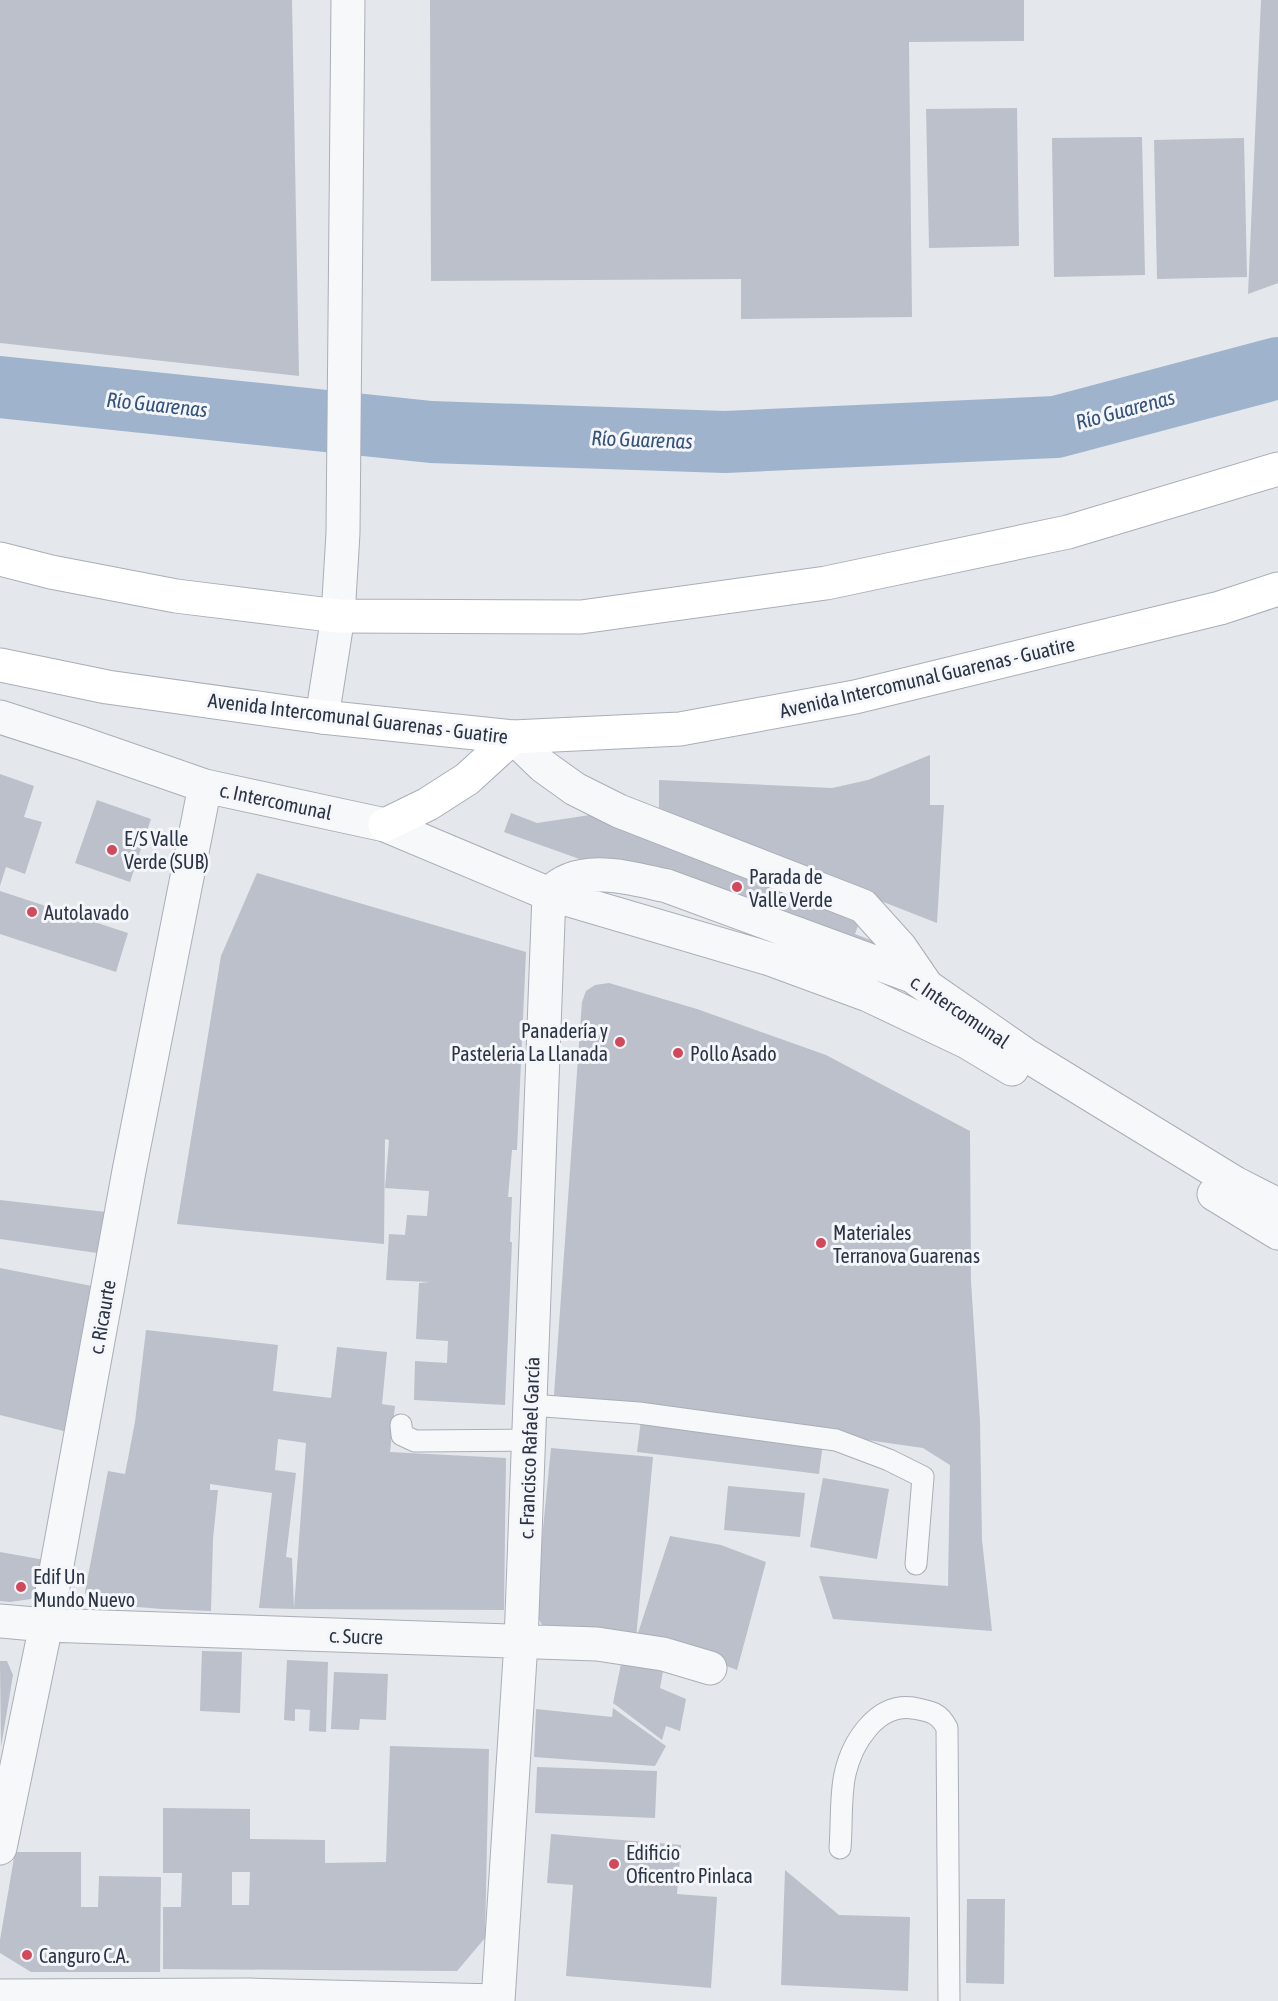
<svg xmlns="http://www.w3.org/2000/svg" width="1278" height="2001" font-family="'Asap Condensed',sans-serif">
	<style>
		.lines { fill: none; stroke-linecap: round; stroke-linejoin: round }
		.river { stroke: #9fb4cc; stroke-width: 62 }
		.building { fill: #bbc0ca; fill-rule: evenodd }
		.lane-casing { stroke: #a9aeb7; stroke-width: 23 }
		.street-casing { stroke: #a9aeb7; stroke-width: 35 }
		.secondary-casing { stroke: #a9aeb7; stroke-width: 35 }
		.lane { stroke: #f7f8fa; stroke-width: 21 }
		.street { stroke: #f7f8fa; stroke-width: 33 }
		.secondary { stroke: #fff; stroke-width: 33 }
		.poi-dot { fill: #d1495b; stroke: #f4f6f9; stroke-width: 2 }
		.labels { text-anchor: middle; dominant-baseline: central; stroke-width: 6; stroke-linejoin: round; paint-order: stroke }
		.street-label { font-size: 20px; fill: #2b3445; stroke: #f4f6f9 }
		.poi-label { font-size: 20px; fill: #2b3445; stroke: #f4f6f9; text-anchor: start }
		.water-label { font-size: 21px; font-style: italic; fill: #34527a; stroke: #f4f6f9 }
	</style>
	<rect width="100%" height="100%" fill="#e4e7ec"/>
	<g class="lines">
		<path class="river" d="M0,387L431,432L725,442L1056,427L1278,368"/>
	</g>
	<path class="building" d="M0,0H292L299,376L0,343Z
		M430,0H1024V41L909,42L912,317L741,319V279L431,281Z
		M1261,0H1278V283L1248,294Z
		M1017,108L1019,246L929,248L926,109Z
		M1142,137L1145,275L1054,277L1052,138Z
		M1244,138L1247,277L1157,279L1154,140Z
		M930,755V805H944L937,923L659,814V780L832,788L868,780Z
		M0,774L34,786L24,817L42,822L25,874L6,867L0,886Z
		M97,800L151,819L130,882L75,863Z
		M511,813L537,823L590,815L849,911L846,918L859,923L855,934L873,941L868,955L602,867L504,832Z
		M257,873L526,952L517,1150H512L508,1197H512L510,1242H512L505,1405L414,1400L415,1361L447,1363L448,1341L416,1339L419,1283L430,1282L386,1280L389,1234L405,1235L407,1215L427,1216L429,1191L385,1188L389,1140L385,1139L384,1244L177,1224L221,956Z
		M0,891L128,933L116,972L0,934Z
		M609,983L697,1009L826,1055L970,1131L971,1281L980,1421L982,1540L992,1631L833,1619L819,1576L948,1586L950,1465L923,1448L554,1395L582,1002L586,991L595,985Z
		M0,1200L115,1213L111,1255L0,1239Z
		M0,1268L97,1287L71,1433L0,1415Z
		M146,1330L278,1345L273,1391L331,1398L337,1347L387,1352L382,1404L395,1406L390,1452L506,1458L504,1610L294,1609L306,1443L278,1439L275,1470L296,1473L286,1557L292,1558L294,1609L259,1608L272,1493L210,1484V1490H218L213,1539L211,1611L162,1609L89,1603L85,1592L108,1471L125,1474L135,1422Z
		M641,1420L823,1443L819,1474L637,1452Z
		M551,1448L653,1457L636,1639L670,1536L721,1545L766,1562L737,1670L692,1653L553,1632L542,1625L537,1616L538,1579Z
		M823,1478L889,1489L877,1559L810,1547Z
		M728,1486L805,1493L800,1537L724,1530Z
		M0,1552L56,1562L52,1575L31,1599L10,1602L0,1601Z
		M202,1651L242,1652L240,1713L200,1711Z
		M622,1659L664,1666L660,1688L686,1699L680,1731L666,1726L662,1740L613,1703Z
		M287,1660L328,1662L326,1732L309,1731L310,1710L295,1709V1721L284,1720Z
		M0,1661H7L13,1675L1,1747Z
		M334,1672L388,1674L386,1720L360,1719L359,1730L331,1729Z
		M613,1708L666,1746L655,1766L534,1757L536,1709L612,1717Z
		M390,1746L489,1749L485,1938L457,1971L163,1969V1907H181L182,1873H163V1808L250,1809V1839L325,1840V1863L386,1862ZM232,1872H250L249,1905H232Z
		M537,1767L657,1771L655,1818L535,1813Z
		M551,1834L681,1845L677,1894L717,1897L711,1988L566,1976L573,1885L547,1883Z
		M15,1852H81V1907H98L99,1876L161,1877L160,1972H31L0,1953V1940Z
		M785,1870L839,1915L910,1917L908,1991L781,1985Z
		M967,1899H1005L1004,1984L966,1983Z"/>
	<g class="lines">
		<g class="lane-casing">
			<path id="lane" d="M531,1405L639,1413L836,1440L889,1460L923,1477L916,1564
				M401,1425L402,1435L415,1441L529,1440
				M840,1848C842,1825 840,1796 845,1774C852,1743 876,1703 913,1708C929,1711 939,1712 947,1728L949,2001"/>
		</g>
		<g class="street-casing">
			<path id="street" d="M0,717L81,743L205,786L385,825L549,894L770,959L868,995L967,1042L1012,1069
				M322,717L338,616L343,533L348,0
				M513,737L543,766L575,789L619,811L863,906L900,947L926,985
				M1214,1194L1278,1233
				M0,1621L46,1625L597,1644L663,1654L710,1668
				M0,1848L46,1625L129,1171L205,786
				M0,1996L248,1995L498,2001
				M498,2001L521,1642L549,894C579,862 629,878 667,886L912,976L1026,1055L1235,1183L1278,1205"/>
		</g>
		<g class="secondary-casing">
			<path id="secondary" d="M0,559L51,572L176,596L338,616L581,617L826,583L1068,532L1278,469
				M0,665L107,687L322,717L513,737L680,729L855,697L1220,608L1278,589
				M385,825L428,804L467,779L513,737"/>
		</g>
		<use href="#lane" class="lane"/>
		<use href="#street" class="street"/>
		<use href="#secondary" class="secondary"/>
	</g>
	<g class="poi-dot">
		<circle cx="112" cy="850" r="6"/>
		<circle cx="737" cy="887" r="6"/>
		<circle cx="32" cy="912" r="6"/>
		<circle cx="620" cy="1042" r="6"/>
		<circle cx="678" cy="1053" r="6"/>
		<circle cx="821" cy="1243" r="6"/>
		<circle cx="21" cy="1587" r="6"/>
		<circle cx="614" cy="1864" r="6"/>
		<circle cx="27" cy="1955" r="6"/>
	</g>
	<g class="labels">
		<g class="street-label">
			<text transform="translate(927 677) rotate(-13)">Avenida Intercomunal Guarenas - Guatire</text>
			<text transform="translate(358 718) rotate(7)">Avenida Intercomunal Guarenas - Guatire</text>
			<text transform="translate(276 801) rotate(12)">c. Intercomunal</text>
			<text transform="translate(960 1011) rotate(34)">c. Intercomunal</text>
			<text transform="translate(102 1317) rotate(-80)">c. Ricaurte</text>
			<text transform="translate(529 1448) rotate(-88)">c. Francisco Rafael García</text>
			<text transform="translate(356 1636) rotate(2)">c. Sucre</text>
		</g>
		<g class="poi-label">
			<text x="124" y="838">E/S Valle<tspan x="124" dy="23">Verde (SUB)</tspan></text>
			<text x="749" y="876">Parada de<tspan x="749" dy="23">Valle Verde</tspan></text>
			<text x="44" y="912">Autolavado</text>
			<text x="608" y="1030" text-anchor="end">Panadería y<tspan x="608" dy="23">Pasteleria La Llanada</tspan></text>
			<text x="690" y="1053">Pollo Asado</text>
			<text x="833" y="1232">Materiales<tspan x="833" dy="23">Terranova Guarenas</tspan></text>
			<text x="33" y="1576">Edif Un<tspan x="33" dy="23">Mundo Nuevo</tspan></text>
			<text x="626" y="1852">Edificio<tspan x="626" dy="23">Oficentro Pinlaca</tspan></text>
			<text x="39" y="1955">Canguro C.A.</text>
		</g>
		<g class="water-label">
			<text transform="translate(157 404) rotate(6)">Río Guarenas</text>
			<text transform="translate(1125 409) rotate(-15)">Río Guarenas</text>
			<text transform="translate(642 439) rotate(2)">Río Guarenas</text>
		</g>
	</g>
</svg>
